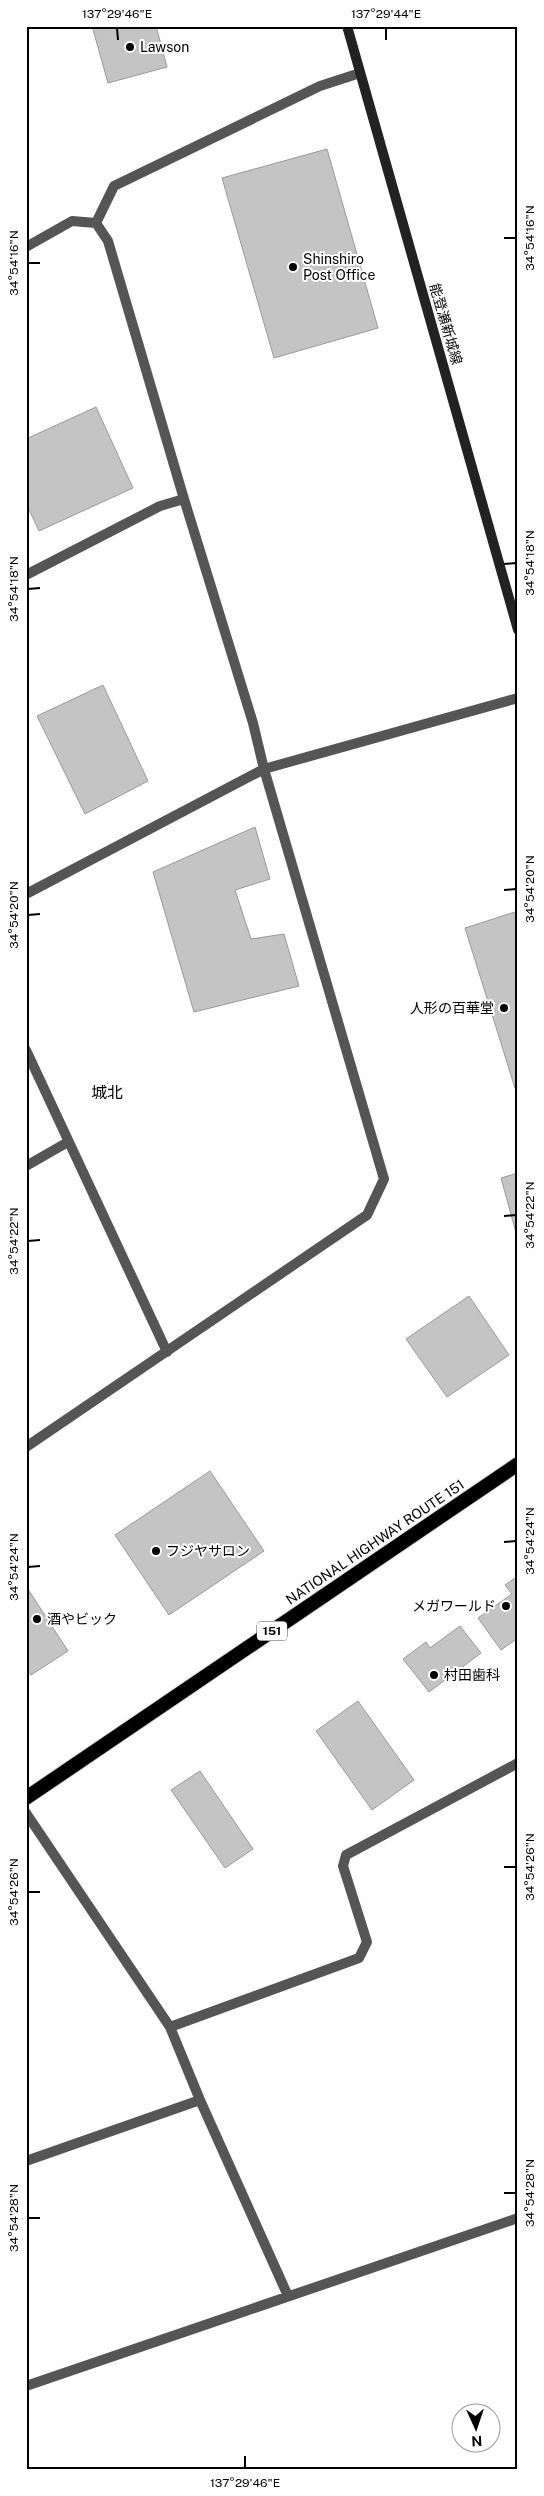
<svg xmlns="http://www.w3.org/2000/svg" width="544" height="2496" font-family="'Public Sans','Noto Sans JP',sans-serif">
	<style>
		.building { fill: #c4c4c4; stroke: #999 }
		.lines { fill: none; stroke-linecap: round; stroke-linejoin: round }
		.trunk-casing { stroke: #dbdbdb; stroke-width: 16 }
		.minor { stroke: #555; stroke-width: 10 }
		.tertiary { stroke: #555; stroke-width: 10 }
		.secondary { stroke: #222; stroke-width: 10 }
		.trunk { stroke: #000; stroke-width: 14 }
		.ticks { fill: none; stroke: #000; stroke-width: 2 }
		.poi-dot { fill: #000; stroke: #fff; stroke-width: 2 }
		.labels { text-anchor: middle; dominant-baseline: central; stroke-width: 4; stroke-linejoin: round; paint-order: stroke }
		.shield { fill: #fff; stroke: #4c4c4c; stroke-width: 1 }
		.shield-label { font-size: 12px; font-weight: bold; fill: #000 }
		.poi-label { font-size: 14px; fill: #000; stroke: #fff; text-anchor: start }
		.street-label { font-size: 14px; fill: #000; stroke: #fff }
		.quarter-label { font-size: 16px; fill: #000; stroke: #fff }
		.neatline { fill: none; stroke: #000; stroke-width: 2 }
		.ticks-label { font-size: 12px; text-anchor: middle; fill: #000 }
	</style>
	<rect width="100%" height="100%" fill="#fff"/>
	<path class="building" d="M92,26H156L167,67L108,83Z
		M327,149L378,328L274,358L222,178Z
		M96,407L133,488L39,531L26,503V439Z
		M103,685L148,781L85,814L37,716Z
		M255,827L270,879L235,890L251,939L284,934L299,986L194,1012L153,872Z
		M518,911V1087L515,1088L465,928Z
		M518,1173V1240L501,1178Z
		M469,1296L509,1355L447,1397L406,1339Z
		M210,1471L264,1551L169,1615L115,1535Z
		M518,1576V1638L501,1650L478,1618L512,1594L505,1585Z
		M26,1586L68,1651L31,1675L26,1668Z
		M460,1626L481,1653L429,1692L403,1659L426,1642L430,1648Z
		M358,1701L414,1780L372,1810L316,1731Z
		M200,1771L253,1849L225,1868L171,1790Z"/>
	<g class="lines">
		<g class="trunk-casing">
			<path id="trunk" d="M26,1798L518,1464"/>
		</g>
		<path class="minor" d="M96,223L114,186L320,86L360,73
			M26,247L72,221L96,223L108,241L184,499
			M26,575L160,506L184,499L253,723L264,769L384,1179L367,1215L26,1447
			M26,894L264,769
			M26,1050L167,1352
			M26,1166L68,1142
			M26,1813L170,2027
			M200,2100L288,2296
			M26,2161L200,2100L170,2027L359,1958L367,1942L343,1866L346,1855L518,1763
			M26,2386L518,2218"/>
		<path class="tertiary" d="M264,769L518,698"/>
		<path class="secondary" d="M347,26L518,630"/>
		<use href="#trunk" class="trunk"/>
	</g>
	<path class="ticks" d="M117,28L118,40M386,28V40M504,238H516M28,263H40M504,564L516,563M28,589L40,588M504,890L516,889M28,915L40,914M504,1216L516,1215M28,1241L40,1240M504,1542L516,1541M28,1567L40,1566M504,1867H516M28,1892H40M504,2193H516M28,2218H40M245,2456V2468"/>
	<g class="poi-dot">
		<circle cx="130" cy="47" r="5"/>
		<circle cx="293" cy="267" r="5"/>
		<circle cx="504" cy="1008" r="5"/>
		<circle cx="156" cy="1551" r="5"/>
		<circle cx="506" cy="1606" r="5"/>
		<circle cx="37" cy="1619" r="5"/>
		<circle cx="434" cy="1675" r="5"/>
	</g>
	<g class="labels">
		<rect class="shield" x="257" y="1621.5" width="30" height="19" rx="4"/>
		<g class="shield-label">
			<text x="272" y="1631">151</text>
		</g>
		<g class="poi-label">
			<text x="140" y="47">Lawson</text>
			<text x="303" y="259">Shinshiro<tspan x="303" dy="16">Post Office</tspan></text>
			<text x="494" y="1008" text-anchor="end">人形の百華堂</text>
			<text x="166" y="1551">フジヤサロン</text>
			<text x="496" y="1606" text-anchor="end">メガワールド</text>
			<text x="47" y="1619">酒やビック</text>
			<text x="444" y="1675">村田歯科</text>
		</g>
		<g class="street-label">
			<text transform="translate(446 324) rotate(74)">能登瀬新城線</text>
			<text transform="translate(375 1542) rotate(-34)">NATIONAL HIGHWAY ROUTE 151</text>
		</g>
		<g class="quarter-label">
			<text x="107" y="1092">城北</text>
		</g>
	</g>
	<rect width="544" height="2496" fill="none" stroke="#ffffff" stroke-width="55"/>
	<g transform="translate(476 2428) rotate(177)"><circle r="24" fill="#ffffff" stroke="#999999"/>
	<path d="M0-4L9 19L0 12L-9 19Z" fill="#000000"/>
	<text y="-8" font-size="14" font-weight="bold" text-anchor="middle" fill="#000000">N</text>
	</g>
	<rect x="28" y="28" width="488" height="2440" class="neatline"/>
	<g class="ticks-label">
		<text x="117" y="18">137°29'46"E</text>
		<text x="386" y="18">137°29'44"E</text>
		<text transform="translate(530 238) rotate(-90)" y="4">34°54'16"N</text>
		<text transform="translate(14 263) rotate(-90)" y="4">34°54'16"N</text>
		<text transform="translate(530 563) rotate(-90)" y="4">34°54'18"N</text>
		<text transform="translate(14 589) rotate(-90)" y="4">34°54'18"N</text>
		<text transform="translate(530 889) rotate(-90)" y="4">34°54'20"N</text>
		<text transform="translate(14 915) rotate(-90)" y="4">34°54'20"N</text>
		<text transform="translate(530 1215) rotate(-90)" y="4">34°54'22"N</text>
		<text transform="translate(14 1241) rotate(-90)" y="4">34°54'22"N</text>
		<text transform="translate(530 1541) rotate(-90)" y="4">34°54'24"N</text>
		<text transform="translate(14 1567) rotate(-90)" y="4">34°54'24"N</text>
		<text transform="translate(530 1867) rotate(-90)" y="4">34°54'26"N</text>
		<text transform="translate(14 1892) rotate(-90)" y="4">34°54'26"N</text>
		<text transform="translate(530 2193) rotate(-90)" y="4">34°54'28"N</text>
		<text transform="translate(14 2218) rotate(-90)" y="4">34°54'28"N</text>
		<text x="245" y="2487">137°29'46"E</text>
	</g>
</svg>
